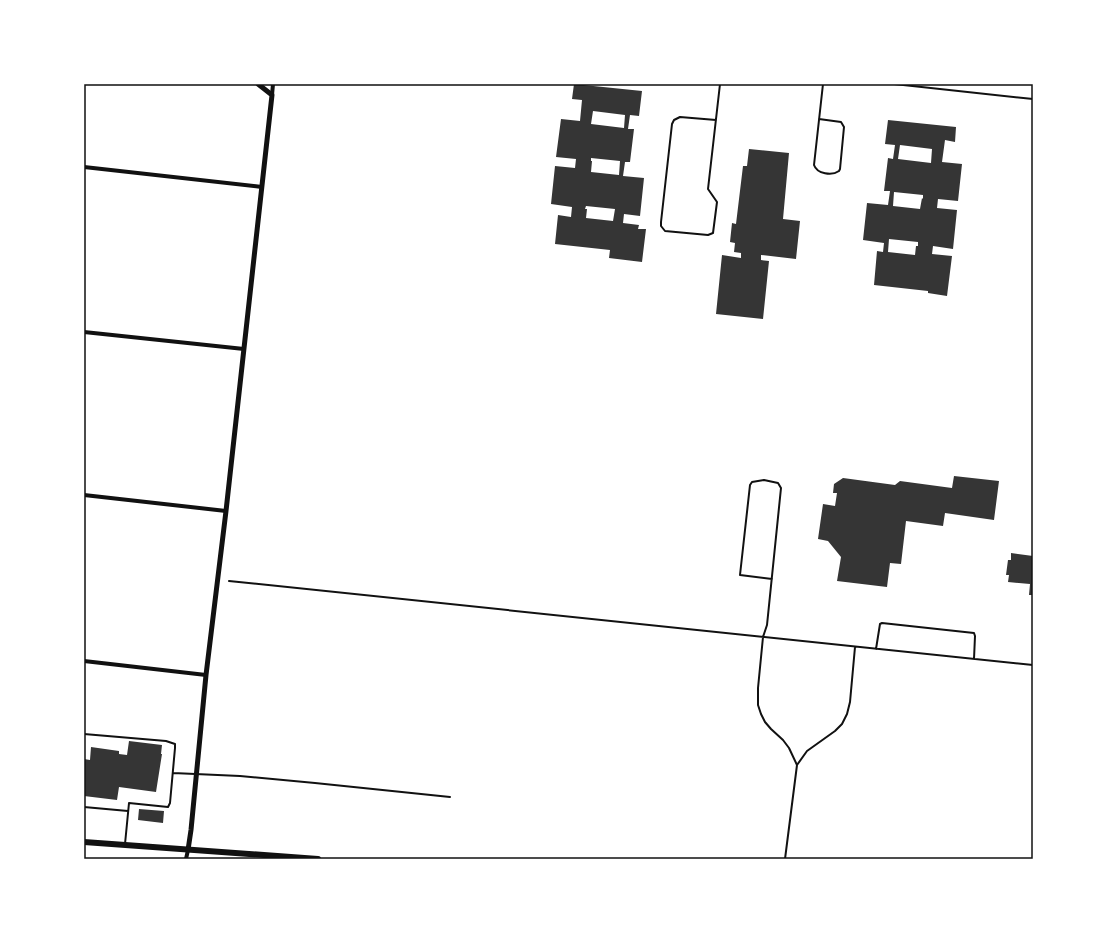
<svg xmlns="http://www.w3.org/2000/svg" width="1117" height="943" font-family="'Fira Sans Condensed',sans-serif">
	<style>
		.building { fill: #353535; fill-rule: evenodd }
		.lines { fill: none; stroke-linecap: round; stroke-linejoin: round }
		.service { stroke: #111; stroke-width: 2 }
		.minor { stroke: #111; stroke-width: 4 }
		.tertiary { stroke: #111; stroke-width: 5 }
		.secondary { stroke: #111; stroke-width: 6 }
		.neatline { fill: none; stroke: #111; stroke-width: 1.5 }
	</style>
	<rect width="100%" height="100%" fill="#fff"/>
	<path class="building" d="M574,84L642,91L639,116L630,115L628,129H634L630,162H625L623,176L644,178L640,216L624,214L623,223L639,225L638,229H646L642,262L609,258L610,250L555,244L558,215L571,217L572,207L551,204L555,166L575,168L576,159L556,157L561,119L580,121L582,100L572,99ZM593,111L625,115L624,128L591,124ZM591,158L620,161L619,175L591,172L592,161H591ZM586,206L615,209L613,221L586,218L587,209H585Z
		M888,120L956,127L955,142L945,140L942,162L962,164L958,201L938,199L937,208L957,210L953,249L933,246L932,254L952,256L947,296L928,293V291L874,285L877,251L883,252L884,243L863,240L867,203L888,205L890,191H884L888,158L893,159L895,145L885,144ZM900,145L932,149L931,163L898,159ZM894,192L923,195V199L922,198L920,209L893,206ZM889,239L918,242V246H916L915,255L888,252Z
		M749,149L789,153L783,219L800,221L796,259L761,255V260L769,261L763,319L716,314L722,255L741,258V253L734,252L735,243L730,242L732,223L736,224L743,166H747Z
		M954,476L999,481L994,520L945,513L943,526L906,521L901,564L890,563L887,587L837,581L841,557L828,541L818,539L823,504L835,506L837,493H833L834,484L843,478L895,485L900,481L952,488Z
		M1011,553L1033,556V595H1029L1030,584L1008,582L1009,575H1006L1008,560H1011Z
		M129,741L162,745L161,754H162L156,792L119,787L117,800L84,796V759L90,760L91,747L119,751V754L127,755Z
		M139,809L164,811L163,823L138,820Z"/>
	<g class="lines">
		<path class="service" d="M894,84L1033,99
			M819,119L841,122L844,127L840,169L839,171C832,176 817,174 814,165L823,84
			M716,120L680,117L674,120L672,124L661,222V226L665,231L708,235L713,233L717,202L708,189L720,84
			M772,579L740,575L750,485L752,482L764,480L778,483L781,488L767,625L763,637L758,688V705L761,714L765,722L771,729L783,740L789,748L797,765
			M229,581L1033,665
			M876,649L880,624L882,623L974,633L975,636L974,659
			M84,734L166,741L175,744V748L170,803L168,807L129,803L125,844
			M173,773L240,776L315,783L450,797
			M84,807L128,811
			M785,859L797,765L807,751L835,731L842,724L847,714L850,702L855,647"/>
		<path class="minor" d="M272,95L273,84
			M84,167L262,187
			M84,332L244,349
			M84,495L226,511
			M84,661L206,675
			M186,859L188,850"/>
		<path class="tertiary" d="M188,850L191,830L206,675L226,511L272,95L258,84"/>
		<path class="secondary" d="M84,842L318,859"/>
	</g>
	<rect width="1117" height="943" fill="none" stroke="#ffffff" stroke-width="170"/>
	<rect x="85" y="85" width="947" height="773" class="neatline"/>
</svg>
